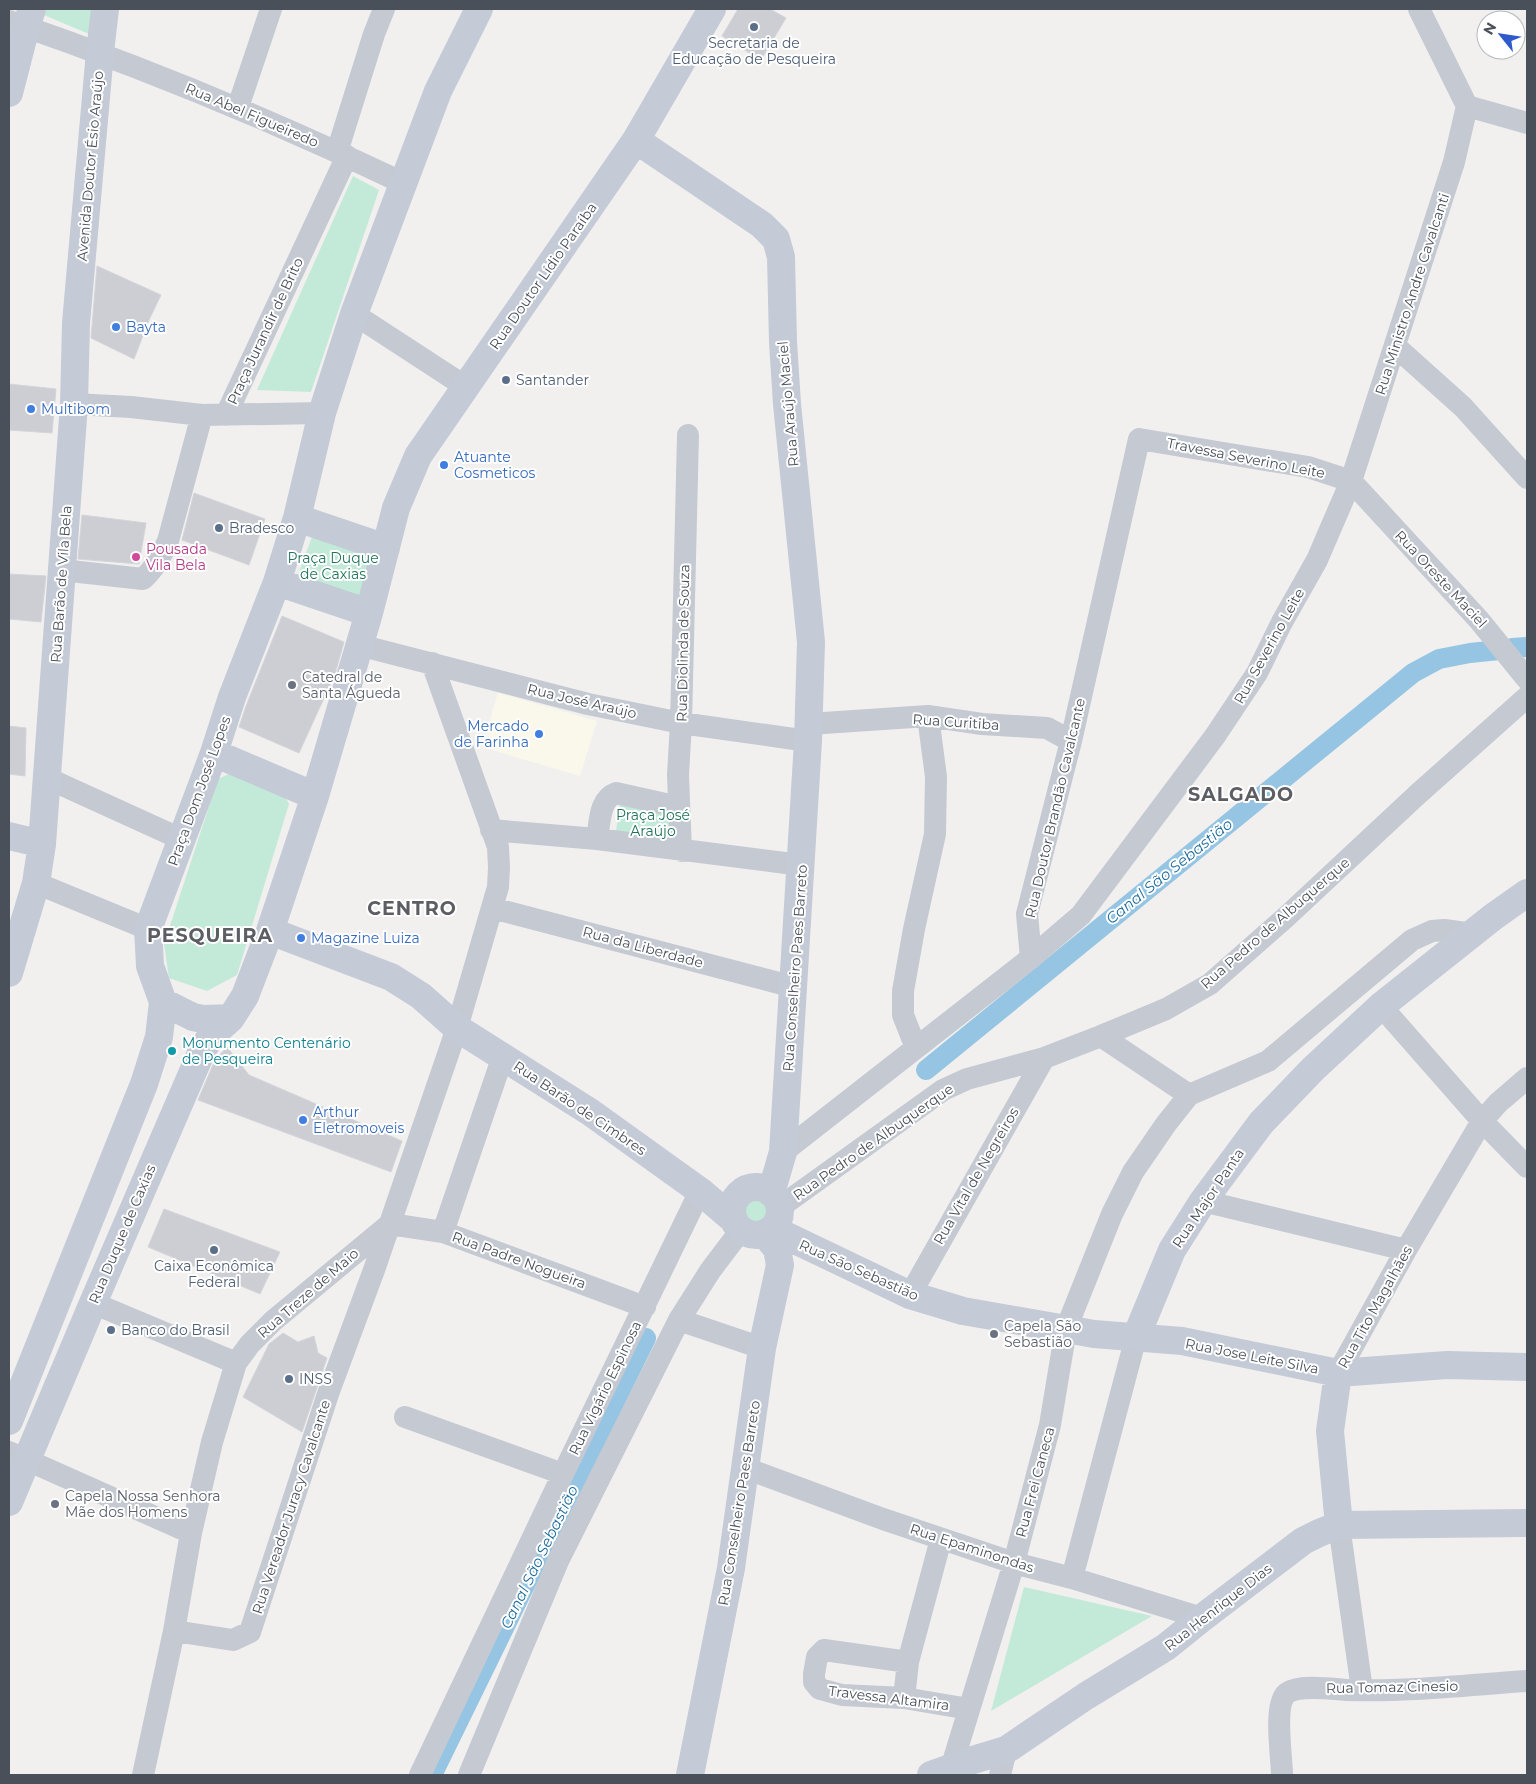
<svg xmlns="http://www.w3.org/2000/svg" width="1536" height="1784" font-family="Montserrat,sans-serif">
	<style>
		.commercial { fill: #faf8eb }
		.green { fill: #c3ead8 }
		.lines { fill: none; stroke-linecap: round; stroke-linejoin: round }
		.canal { stroke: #95c5e2; stroke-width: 20 }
		.building { fill: #cdced3; stroke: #d4d5da }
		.street { stroke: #c4c9d2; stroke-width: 22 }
		.secondary { stroke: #c4cad6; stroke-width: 28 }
		.service-dot { fill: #5c6f8a; stroke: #fff; stroke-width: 2 }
		.shop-dot { fill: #3f7fe0; stroke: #fff; stroke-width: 2 }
		.hotel-dot { fill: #d1479c; stroke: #fff; stroke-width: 2 }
		.worship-dot { fill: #6b7280; stroke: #fff; stroke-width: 2 }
		.culture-dot { fill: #0f9aa8; stroke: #fff; stroke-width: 2 }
		.labels { text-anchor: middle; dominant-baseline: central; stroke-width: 4; stroke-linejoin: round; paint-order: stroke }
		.service-label { font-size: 14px; fill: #4e5e75; stroke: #fff; text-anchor: start }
		.street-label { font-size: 14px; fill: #49505a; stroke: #fff }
		.shop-label { font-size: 14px; fill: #366cbe; stroke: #fff; text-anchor: start }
		.hotel-label { font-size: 14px; fill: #b23c85; stroke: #fff; text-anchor: start }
		.park-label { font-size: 14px; fill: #227458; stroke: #fff }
		.worship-label { font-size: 14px; fill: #5b616d; stroke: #fff; text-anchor: start }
		.culture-label { font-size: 14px; fill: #0d838f; stroke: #fff; text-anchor: start }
		.water-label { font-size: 15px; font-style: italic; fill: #1d6b99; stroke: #fff }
		.district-label { font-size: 19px; font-weight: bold; letter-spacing: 1px; fill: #5d5e63; stroke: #fff }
	</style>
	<rect width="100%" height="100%" fill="#f1f0ef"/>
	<path class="commercial" d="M498,693L597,721L580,776L482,747Z"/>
	<path class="green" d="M47,9H92L89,34L44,15Z
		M353,176L379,190L311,392L257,390Z
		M313,534L372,554L361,600L296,580Z
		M231,773L281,789L289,804L237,975L207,991L169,978L164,944L218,779Z
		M620,803L671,809L667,840L616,831Z
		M761,1199L769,1202L775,1213L769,1225L754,1230L741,1220L743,1207L751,1200Z
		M1024,1587L1152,1616L991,1711Z"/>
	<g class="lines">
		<path class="canal" d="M1512,648L1527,647
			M926,1070L1413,673L1439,659L1470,653L1499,650
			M432,1775L646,1338"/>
	</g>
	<path class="building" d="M738,9H770L786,18L761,60L722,36Z
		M97,266L161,295L149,320L134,359L91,338Z
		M9,384L56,389L52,433L9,430Z
		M194,493L265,519L249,565L182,540Z
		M82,515L146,523L139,564L78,559Z
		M9,574L46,576L41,622L9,619Z
		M282,616L344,642L335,674L299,753L239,727L246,706Z
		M9,726L26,728L25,776L9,774Z
		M227,1047L249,1075L402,1141L391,1172L198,1100L215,1060Z
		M164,1209L280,1252L260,1294L148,1247Z
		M283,1333L298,1342L314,1336L318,1353L327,1358L302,1432L243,1397L269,1344Z"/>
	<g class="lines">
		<path class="street" d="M1419,9L1467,106
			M9,21C143,67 274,121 403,183
			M1467,106L1527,123
			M238,107L271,9
			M337,152L374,34L384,9
			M354,314L466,387
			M1395,346L1463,407L1527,478
			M74,404L131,407L202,415L322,413
			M226,415L347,156
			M61,570L143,579C155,568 161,556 168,541L202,415
			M359,645L588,704L681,723L808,741
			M809,724L928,716L982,724L1047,728L1071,741
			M47,778L181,839
			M491,830L597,839L801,865
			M597,839C600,823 599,799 616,793L679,807
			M681,851L678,775L681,723L688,435
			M36,883L148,929
			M492,908L794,987
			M1031,958L1081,915L1215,736L1257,673L1282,622L1317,560L1351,481L1454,162L1467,106
			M1381,1006L1482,1121L1527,1167
			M1101,1036L1189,1095
			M916,1048L903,1015V991L914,929L935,834L936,777L928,716
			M783,1152L1031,958L1027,914L1071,741L1139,439L1308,467L1351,481L1479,620L1527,679
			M1203,1201L1406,1250
			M780,1207L943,1090L967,1079L1044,1058L1101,1036L1166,1009L1210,984L1285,918L1418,794L1527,697
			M390,1224L443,1232L645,1307
			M443,1232L503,1056
			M910,1295L1044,1058
			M93,1303L236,1363
			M679,1320L762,1348
			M1338,1373L1406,1250L1482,1121L1498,1103L1527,1078
			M405,1417L563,1474
			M9,1452L191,1533
			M745,1468L883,1519L1014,1563L1072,1578L1202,1618
			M1339,1525L1362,1690
			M1072,1578L1136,1337
			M174,1631L233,1640L250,1632L328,1394L374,1270L457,1028L498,887L499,867L498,847L432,663
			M908,1662L824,1650L817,1657L814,1674V1682L820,1689L842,1695L904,1698L969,1709
			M904,1698L908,1662L941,1539
			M143,1775L174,1631L191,1533L212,1442L236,1363L250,1344L273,1321L390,1224
			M420,1775L563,1474L700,1191
			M469,1775L558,1561L679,1320L710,1271L741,1230
			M949,1775L1014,1563L1050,1425L1066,1329L1112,1214L1133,1172L1166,1124L1189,1095L1268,1061L1412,940L1432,931L1444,930L1473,934
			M1000,1775L1006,1750
			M1282,1775C1282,1758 1273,1704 1287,1693C1300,1684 1332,1689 1348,1690C1407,1692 1468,1685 1527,1681"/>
		<path class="secondary" d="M9,93L26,27L32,9
			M636,140L762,225L776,239L781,257L783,342L787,404L811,642L808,741L783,1152L771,1193
			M297,518L386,548
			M277,582L369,613
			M214,753L315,796
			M9,836L42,844
			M270,931L391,977L421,996L457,1028L590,1112L700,1191L734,1220
			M9,973L36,883L42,844L74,404L76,323L100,52L105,9
			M163,1002L193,1017L203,1019L231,1018
			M732 1211a24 24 0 1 1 48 0a24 24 0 1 1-48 0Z
			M772,1229L910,1295L963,1311L1094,1334L1182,1341L1338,1373L1447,1365L1527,1367
			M1136,1337L1172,1250L1203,1201L1261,1123L1313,1069L1381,1006L1493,917L1527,893
			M1338,1373L1330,1431L1339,1525
			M9,1421L144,1084L159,1037L163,1002L150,966L148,929L214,753L232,697L277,582L297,518L322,413L354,314L438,91L479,9
			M9,1502L93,1303L201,1053L210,1037L231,1018L245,996L270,931L315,796L369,613L396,508L418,456L636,140L712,9
			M690,1775L731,1568L762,1348L780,1265L777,1249L765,1234
			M931,1775L973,1760L1006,1750L1086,1696L1166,1647L1202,1618L1303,1541L1319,1533L1339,1525L1527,1523"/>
	</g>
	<g class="service-dot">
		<circle cx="754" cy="27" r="5"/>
		<circle cx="506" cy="380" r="5"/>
		<circle cx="219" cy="528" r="5"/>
		<circle cx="214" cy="1250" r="5"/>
		<circle cx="111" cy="1330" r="5"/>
		<circle cx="289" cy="1379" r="5"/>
	</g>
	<g class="shop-dot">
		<circle cx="116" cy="327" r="5"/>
		<circle cx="31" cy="409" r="5"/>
		<circle cx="444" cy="465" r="5"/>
		<circle cx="539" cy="734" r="5"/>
		<circle cx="301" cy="938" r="5"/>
		<circle cx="303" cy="1120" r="5"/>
	</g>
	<circle class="hotel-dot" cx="136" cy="557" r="5"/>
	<g class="worship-dot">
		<circle cx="292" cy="685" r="5"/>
		<circle cx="994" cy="1334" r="5"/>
		<circle cx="55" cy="1504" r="5"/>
	</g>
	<circle class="culture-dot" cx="172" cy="1051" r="5"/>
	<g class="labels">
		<g class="service-label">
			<text x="754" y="43" text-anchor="middle">Secretaria de<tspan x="754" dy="16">Educação de Pesqueira</tspan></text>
			<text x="516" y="380">Santander</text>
			<text x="229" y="528">Bradesco</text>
			<text x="214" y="1266" text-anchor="middle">Caixa Econômica<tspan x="214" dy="16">Federal</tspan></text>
			<text x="121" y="1330">Banco do Brasil</text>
			<text x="299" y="1379">INSS</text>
		</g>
		<g class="street-label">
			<text transform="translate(252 115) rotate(23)">Rua Abel Figueiredo</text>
			<text transform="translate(90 166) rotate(-85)">Avenida Doutor Ésio Araújo</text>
			<text transform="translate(543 276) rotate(-55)">Rua Doutor Lídio Paraíba</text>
			<text transform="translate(1412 294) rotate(-72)">Rua Ministro Andre Cavalcanti</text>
			<text transform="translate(265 331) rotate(-65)">Praça Jurandir de Brito</text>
			<text transform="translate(788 404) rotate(-95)">Rua Araújo Maciel</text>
			<text transform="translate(1246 458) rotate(11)">Travessa Severino Leite</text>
			<text transform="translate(1441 579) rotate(47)">Rua Oreste Maciel</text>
			<text transform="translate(61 584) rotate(-86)">Rua Barão de Vila Bela</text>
			<text transform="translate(683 643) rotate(-89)">Rua Diolinda de Souza</text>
			<text transform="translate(1269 646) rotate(-61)">Rua Severino Leite</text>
			<text transform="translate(582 701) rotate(13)">Rua José Araújo</text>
			<text transform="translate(956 722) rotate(4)">Rua Curitiba</text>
			<text transform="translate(199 791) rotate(-70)">Praça Dom José Lopes</text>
			<text transform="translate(1055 808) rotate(-77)">Rua Doutor Brandão Cavalcante</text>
			<text transform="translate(1275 923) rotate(-41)">Rua Pedro de Albuquerque</text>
			<text transform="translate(643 947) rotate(15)">Rua da Liberdade</text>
			<text transform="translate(795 968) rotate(-86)">Rua Conselheiro Paes Barreto</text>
			<text transform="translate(580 1108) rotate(34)">Rua Barão de Cimbres</text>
			<text transform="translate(873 1142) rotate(-35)">Rua Pedro de Albuquerque</text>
			<text transform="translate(976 1176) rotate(-60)">Rua Vital de Negreiros</text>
			<text transform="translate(1208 1198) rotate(-56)">Rua Major Panta</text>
			<text transform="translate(122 1234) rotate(-67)">Rua Duque de Caxias</text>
			<text transform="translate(519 1260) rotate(20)">Rua Padre Nogueira</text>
			<text transform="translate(859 1270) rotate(24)">Rua São Sebastião</text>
			<text transform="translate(308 1293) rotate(-41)">Rua Treze de Maio</text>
			<text transform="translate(1375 1307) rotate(-61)">Rua Tito Magalhães</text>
			<text transform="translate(1252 1356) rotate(11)">Rua Jose Leite Silva</text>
			<text transform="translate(605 1388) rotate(-64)">Rua Vigário Espinosa</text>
			<text transform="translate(1035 1482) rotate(-75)">Rua Frei Caneca</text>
			<text transform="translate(739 1503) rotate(-81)">Rua Conselheiro Paes Barreto</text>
			<text transform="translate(291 1507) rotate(-72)">Rua Vereador Juracy Cavalcante</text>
			<text transform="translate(972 1548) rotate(18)">Rua Epaminondas</text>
			<text transform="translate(1218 1607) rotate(-38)">Rua Henrique Dias</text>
			<text transform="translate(1392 1687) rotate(-1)">Rua Tomaz Cinesio</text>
			<text transform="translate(889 1698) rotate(7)">Travessa Altamira</text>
		</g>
		<g class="shop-label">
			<text x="126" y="327">Bayta</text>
			<text x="41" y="409">Multibom</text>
			<text x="454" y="457">Atuante<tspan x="454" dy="16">Cosmeticos</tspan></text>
			<text x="529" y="726" text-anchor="end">Mercado<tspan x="529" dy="16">de Farinha</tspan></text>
			<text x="311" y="938">Magazine Luiza</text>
			<text x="313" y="1112">Arthur<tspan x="313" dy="16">Eletromoveis</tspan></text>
		</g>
		<g class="hotel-label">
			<text x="146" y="549">Pousada<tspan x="146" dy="16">Vila Bela</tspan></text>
		</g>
		<g class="park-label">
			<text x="333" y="558">Praça Duque<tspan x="333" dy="16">de Caxias</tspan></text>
			<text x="653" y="815">Praça José<tspan x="653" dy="16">Araújo</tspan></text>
		</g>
		<g class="worship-label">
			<text x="302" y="677">Catedral de<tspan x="302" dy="16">Santa Águeda</tspan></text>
			<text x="1004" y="1326">Capela São<tspan x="1004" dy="16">Sebastião</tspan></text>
			<text x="65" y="1496">Capela Nossa Senhora<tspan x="65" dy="16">Mãe dos Homens</tspan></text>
		</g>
		<g class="culture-label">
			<text x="182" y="1043">Monumento Centenário<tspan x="182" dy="16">de Pesqueira</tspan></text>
		</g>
		<g class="water-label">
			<text transform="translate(1169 871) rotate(-39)">Canal São Sebastião</text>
			<text transform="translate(539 1557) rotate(-64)">Canal São Sebastião</text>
		</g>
		<g class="district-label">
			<text x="1241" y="794">SALGADO</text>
			<text x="412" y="908">CENTRO</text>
			<text x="210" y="935">PESQUEIRA</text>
		</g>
	</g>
	<rect width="1536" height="1784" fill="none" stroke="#49505a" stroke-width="20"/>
	<g transform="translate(1501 35) rotate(300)"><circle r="24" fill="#ffffff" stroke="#b6b9bd"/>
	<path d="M0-4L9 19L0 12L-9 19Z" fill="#2f5acc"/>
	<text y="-8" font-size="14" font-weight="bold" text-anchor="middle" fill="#49505a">N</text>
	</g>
</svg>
